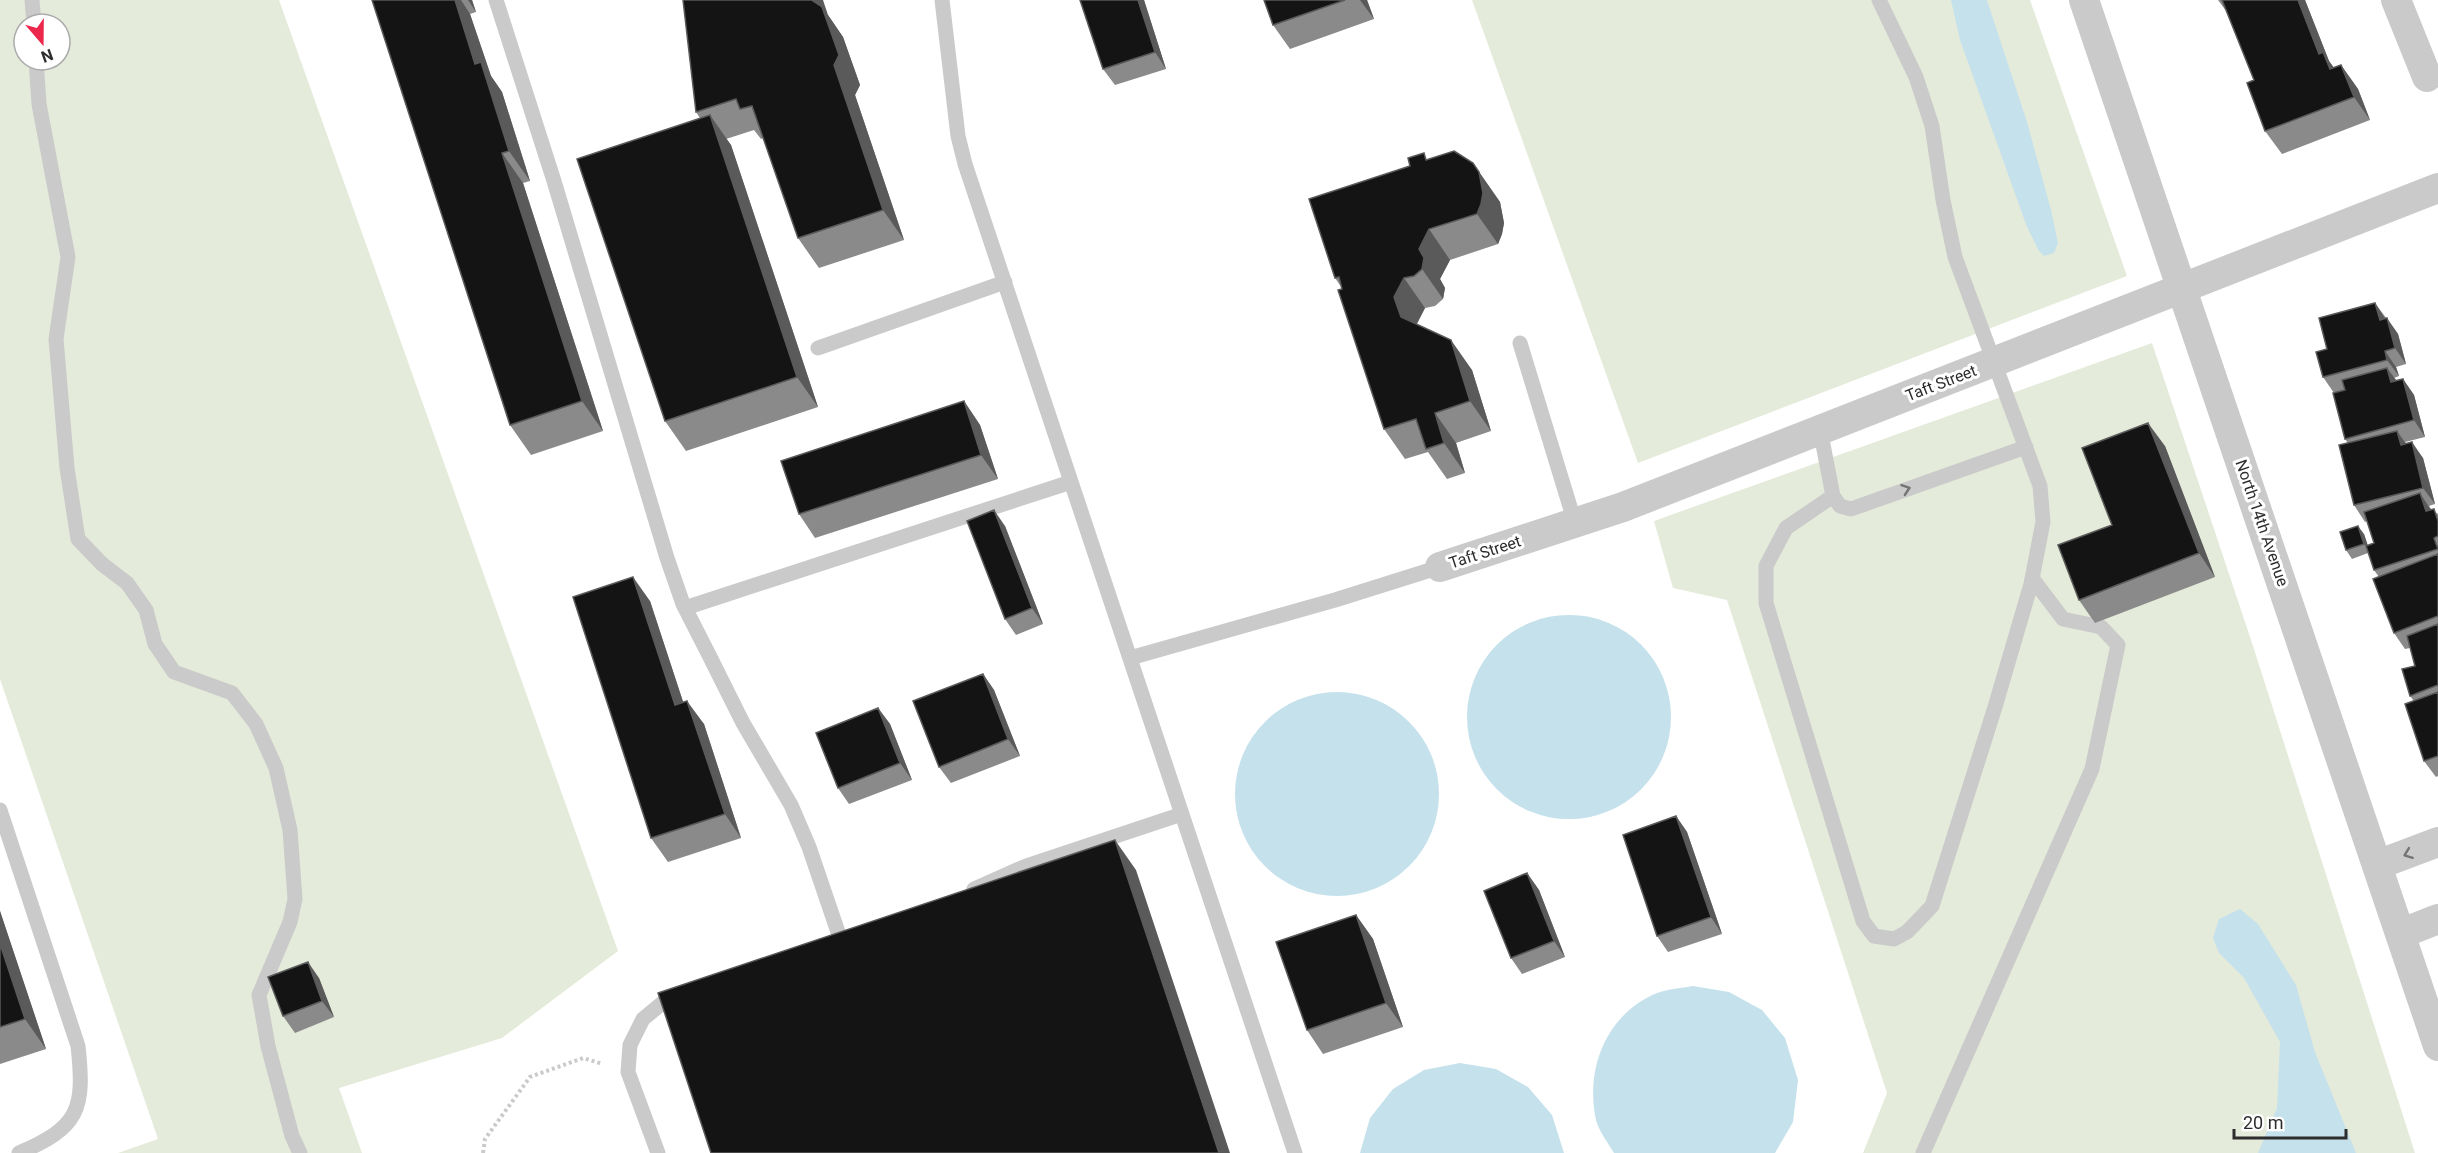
<svg xmlns="http://www.w3.org/2000/svg" width="2438" height="1153" font-family="Roboto,sans-serif">
	<style>
		.green { fill: #e5ebda; fill-rule: evenodd }
		.water { fill: #c5e1ec }
		.lines { fill: none; stroke-linecap: round; stroke-linejoin: round }
		.path { stroke: #cacaca; stroke-width: 4; stroke-dasharray: 3 3; stroke-linecap: butt }
		.lane { stroke: #cacaca; stroke-width: 15 }
		.street { stroke: #cacaca; stroke-width: 30 }
		.wall { fill: #8a8a8a }
		.shaded-wall { fill: #5a5a5a }
		.building { fill: #141414; stroke: #5a5a5a; stroke-width: 1.5 }
		.oneway { stroke: #747474 }
		.labels { text-anchor: middle; dominant-baseline: central; stroke-width: 6; stroke-linejoin: round; paint-order: stroke }
		.street-label { font-size: 16px; fill: #2d2d2d; stroke: #fff }
	</style>
	<rect width="100%" height="100%" fill="#fff"/>
	<path class="green" d="M0,0H279L618,951L502,1038L339,1088L362,1153H118L158,1139L0,679ZM24,24H60V60H24Z
		M1472,0H2030L2127,276L1638,463Z
		M2152,343L2253,646L2415,1153H1863L1887,1093L1727,600L1673,588L1654,521Z"/>
	<path class="water" d="M1951,0H1987L2027,122L2051,210L2058,243L2054,253L2044,256L2039,251L2027,227L1960,40Z
		M1467 717a102 102 0 1 1 204 0a102 102 0 1 1-204 0Z
		M1235 794a102 102 0 1 1 204 0a102 102 0 1 1-204 0Z
		M2240,909L2258,924L2296,985L2315,1052L2356,1153H2258L2277,1108L2280,1042L2244,978L2219,953L2213,938L2219,919Z
		M1693,986L1729,992L1762,1010L1785,1038L1798,1080L1793,1122L1775,1153H1614C1608,1143 1599,1131 1596,1120C1585,1069 1606,1014 1657,993C1668,989 1682,988 1693,986Z
		M1460,1063L1496,1069L1528,1087L1552,1115L1564,1153H1360L1370,1118L1393,1089L1424,1070Z"/>
	<g class="lines">
		<path class="path" d="M483,1153L485,1139L530,1077L583,1058L603,1064"/>
		<path class="lane" d="M32,0L34,24
			M496,0L554,181L667,558L683,604L709,655L743,723L791,805L809,847L840,938
			M942,0L958,136L965,164L1295,1153
			M36,60L39,104L68,257L56,339L67,468L78,539L102,564L127,583L146,610L155,644L174,672L232,693L256,724L276,768L290,830L295,899L290,922L259,995L268,1046L292,1136L300,1153
			M1520,343L1575,523
			M818,348L1005,282
			M1820,429L1833,496L1786,528L1766,566V603L1863,921L1874,936L1894,939L1907,932L1932,906L1995,707L2031,584L2043,522L2040,486L1955,257L1943,200L1932,126L1916,77L1879,0
			M1833,496L1840,506L1851,509L2026,447
			M685,608L1071,482
			M1130,658L1335,600L1440,567
			M0,810L78,1046C85,1110 79,1127 19,1153
			M974,889L1026,866L1182,814
			M658,1153L628,1072L630,1045L643,1019L666,1000L677,994
			M1923,1153L2092,769L2118,645L2101,627L2063,619L2032,578"/>
		<path class="street" d="M2084,0L2438,1046
			M2396,0L2427,77
			M1440,567L1623,507L2438,188
			M2377,865L2438,842
			M2400,934L2438,919"/>
	</g>
	<path class="wall" d="M372,0H472L476,12L470,14L491,76L502,92L530,181L523,183L603,431L531,455L510,425Z
		M1144,0L1166,69L1115,85L1103,69Z
		M1264,0H1367L1374,19L1290,49L1273,25Z
		M2218,0H2305L2329,61L2334,68L2341,65L2358,89L2370,120L2282,154L2265,131L2254,80L2227,12Z
		M828,15L843,37L860,85L855,95L904,240L819,268L798,238L763,138L761,139L754,130L726,139L731,145L818,407L686,451L665,421L700,118L696,112Z
		M1428,159L1473,163L1500,202L1504,223L1502,234L1498,244L1450,260L1440,279L1445,288L1443,299L1435,306L1425,308L1417,324L1472,370L1491,431L1456,443L1465,473L1447,479L1428,452L1405,459L1384,429L1342,288L1335,278L1410,166Z
		M2375,303L2398,334L2406,364L2396,367L2399,376L2394,378L2396,380L2403,379L2414,395L2425,437L2405,442L2423,458L2435,504L2429,506L2431,509L2438,514V776L2436,777L2424,761L2414,701L2410,696L2415,666L2410,648L2405,649L2394,633L2379,577L2374,570L2368,553L2352,559L2346,550L2364,534L2368,546L2374,543L2367,521L2365,522L2354,505L2348,443L2345,439L2334,393L2323,377L2327,349Z
		M964,401L980,425L998,479L815,538L799,514Z
		M2165,446L2215,577L2095,623L2079,600L2112,525Z
		M1005,526L1043,624L1016,635L1005,619Z
		M650,601L683,702L704,724L741,838L668,862L651,838Z
		M983,674L994,690L1020,756L951,783L939,767Z
		M878,708L890,724L912,780L849,804L838,788Z
		M1676,816L1687,832L1722,934L1668,952L1657,936Z
		M1527,873L1539,890L1565,957L1522,974L1511,958Z
		M0,911L46,1049L0,1064Z
		M1356,915L1373,939L1403,1027L1323,1054L1307,1030Z
		M319,978L334,1017L295,1033L283,1016Z"/>
	<path class="shaded-wall" d="M455,0H461L470,14L491,76L502,92L530,181L509,151L475,64Z
		M468,0H472L476,12Z
		M812,0H823L828,15L843,37L860,85L855,95L904,240L883,210Z
		M1138,0H1144L1166,69L1155,52Z
		M1360,0H1367L1374,19Z
		M2298,0H2305L2329,61L2340,76L2346,93L2319,54Z
		M2341,65L2358,89L2370,120L2354,97Z
		M710,115L731,145L818,407L797,377Z
		M502,153L523,183L603,431L582,401Z
		M1479,172L1500,202L1504,223L1502,234L1498,244L1477,214Z
		M1429,229L1450,260L1440,279L1445,288L1443,299L1422,269L1419,249Z
		M1404,278L1425,308L1415,327L1401,317L1394,297Z
		M2375,303L2386,320H2380Z
		M2387,318L2398,334L2406,364L2395,348Z
		M1451,340L1472,370L1491,431L1470,401Z
		M2385,351L2396,367L2399,376L2387,360Z
		M2387,368L2399,384L2391,382Z
		M2403,379L2414,395L2425,437L2414,420Z
		M964,401L980,425L998,479L981,455Z
		M1435,413L1456,443L1465,473L1444,443Z
		M2148,423L2165,446L2215,577L2199,553Z
		M2397,431L2409,448L2401,445Z
		M2412,442L2423,458L2435,504L2423,488Z
		M2420,493L2431,510L2426,511Z
		M994,510L1005,526L1043,624L1032,608Z
		M2358,526L2364,534L2370,552L2364,544Z
		M633,577L650,601L692,729L675,705Z
		M983,674L994,690L1020,756L1008,739Z
		M687,701L704,724L741,838L725,814Z
		M878,708L890,724L912,780L900,763Z
		M1676,816L1687,832L1722,934L1711,917Z
		M1115,840L1136,870L1230,1153H1219Z
		M1527,873L1539,890L1565,957L1554,941Z
		M0,911L46,1049L25,1019L0,944Z
		M1356,915L1373,939L1403,1027L1386,1003Z
		M308,962L319,978L334,1017L322,1001Z"/>
	<path class="building" d="M372,0H455L475,64L481,62L509,151L502,153L582,401L510,425Z
		M683,0H812L813,1L822,7L839,55L834,65L883,210L798,238L752,106L740,109L736,99L696,112Z
		M1080,0H1138L1155,52L1103,69Z
		M1264,0H1345L1273,25Z
		M2222,0H2298L2319,54L2323,52L2330,69L2341,65L2354,97L2265,131L2247,83L2254,80Z
		M710,115L797,377L665,421L577,159Z
		M1454,151L1473,163L1479,172L1483,193L1481,204L1477,214L1429,229L1419,249L1424,258L1422,269L1414,276L1404,278L1394,297L1401,317L1451,340L1470,401L1435,413L1444,443L1426,449L1416,419L1384,429L1338,290L1342,289L1339,277L1335,278L1309,199L1410,166L1408,158L1424,153L1426,160Z
		M2375,303L2380,320L2387,318L2395,348L2385,351L2387,360L2323,377L2316,352L2327,349L2319,318Z
		M2387,368L2391,382L2403,379L2414,420L2345,439L2333,393L2345,390L2342,380Z
		M964,401L981,455L799,514L781,461Z
		M2148,423L2199,553L2079,600L2058,545L2112,525L2082,448Z
		M2397,431L2401,445L2412,442L2423,488L2354,505L2339,445Z
		M2420,493L2426,511L2434,509L2438,521V536L2434,538L2438,549L2374,570L2366,546L2374,543L2364,512Z
		M994,510L1032,608L1005,619L967,521Z
		M2358,526L2364,544L2346,550L2340,532Z
		M2438,554V616L2394,633L2373,579Z
		M633,577L675,705L687,701L725,814L651,838L573,597Z
		M2438,624V685L2410,696L2402,669L2415,666L2407,636Z
		M983,674L1008,739L939,767L913,701Z
		M2438,692V756L2424,761L2405,704Z
		M878,708L900,763L838,788L816,733Z
		M1676,816L1711,917L1657,936L1623,835Z
		M1115,840L1219,1153H711L658,993Z
		M1527,873L1554,941L1511,958L1484,891Z
		M1356,915L1386,1003L1307,1030L1276,942Z
		M0,944L25,1019L0,1027Z
		M308,962L322,1001L283,1016L268,977Z"/>
	<defs><path id="oneway-chevron" d="M-2-3.5L2.5 0L-2 3.5" fill="none" stroke-width="1.6" stroke-linecap="round" stroke-linejoin="round" transform="scale(1.5)"/></defs>
	<g class="oneway">
		<use href="#oneway-chevron" transform="translate(1906 489) rotate(-19)"/>
		<use href="#oneway-chevron" transform="translate(2408 854) rotate(159)"/>
	</g>
	<g class="labels">
		<g class="street-label">
			<text transform="translate(1941 383) rotate(-21)">Taft Street</text>
			<text transform="translate(2262 523) rotate(71)">North 14th Avenue</text>
			<text transform="translate(1485 552) rotate(-18)">Taft Street</text>
		</g>
	</g>
	<g transform="translate(42 42) rotate(160)"><circle r="28" fill="#ffffff" stroke="#ababab" stroke-width="1.5"/>
	<path d="M0-4.5L10 22L0 15L-10 22Z" fill="#ec274c"/>
	<text y="-9" font-size="16" font-weight="bold" text-anchor="middle" fill="#2d2d2d">N</text>
	</g>
	<path d="M2234 1129v9h112v-9" fill="none" stroke="#2d2d2d" stroke-width="3"/>
	<text x="2243" y="1129" font-size="18" fill="#2d2d2d" stroke="#ffffff" stroke-width="4.5" paint-order="stroke">20 m</text>
</svg>
